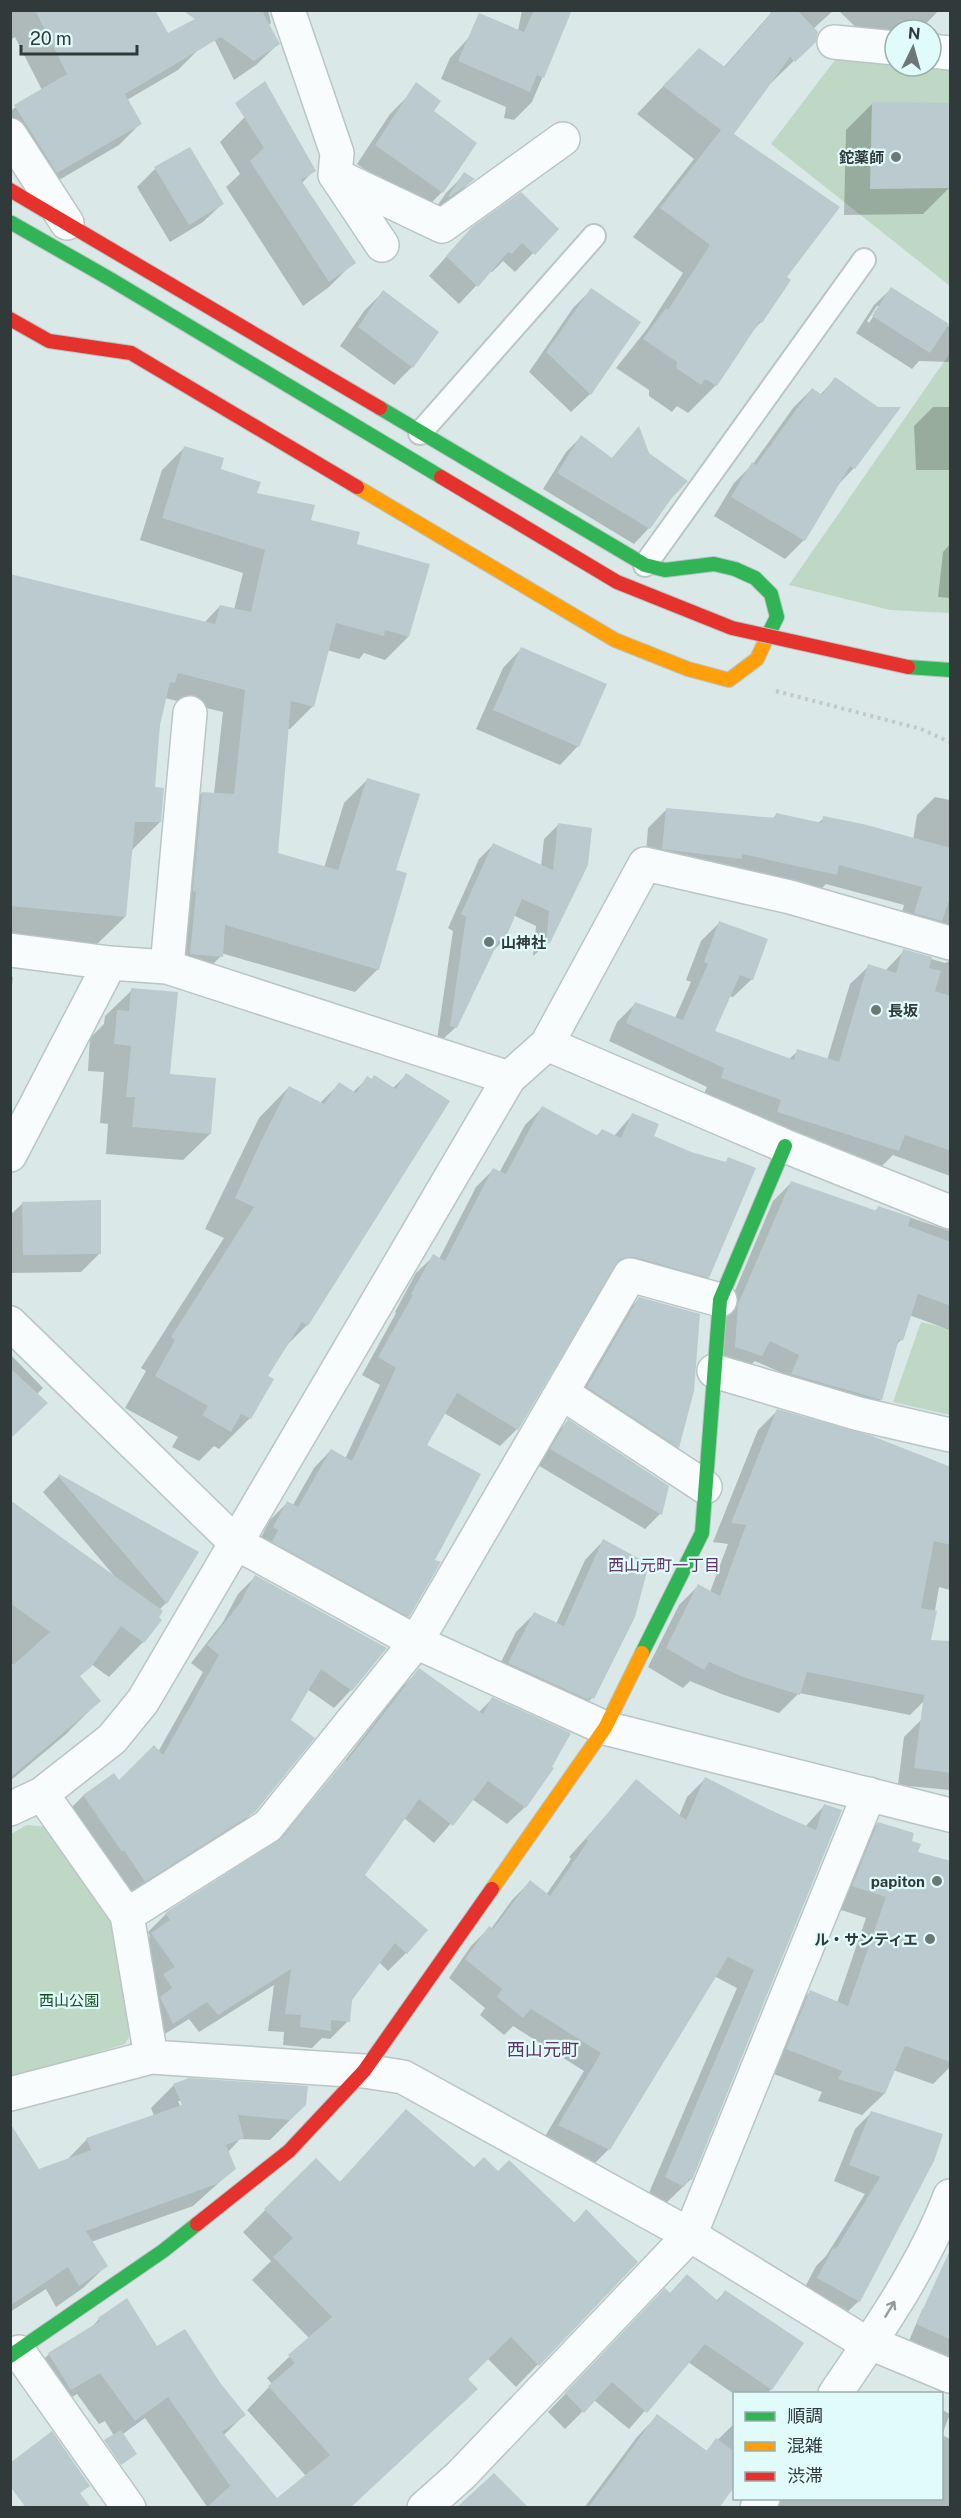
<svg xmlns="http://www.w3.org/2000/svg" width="961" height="2518" font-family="'Public Sans','Noto Sans JP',sans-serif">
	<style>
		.green { fill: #bfd8c6 }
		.shadow { fill: #0003; fill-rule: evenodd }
		.building { fill: #bacace }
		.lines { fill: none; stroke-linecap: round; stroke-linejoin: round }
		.lane-casing { stroke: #bac5c5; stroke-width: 26 }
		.street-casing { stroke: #bac5c5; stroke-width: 36 }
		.fast-casing { stroke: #bac5c5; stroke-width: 16 }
		.slow-casing { stroke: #bac5c5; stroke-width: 16 }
		.jam-casing { stroke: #bac5c5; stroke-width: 16 }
		.path { stroke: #c3c8c8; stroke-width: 4; stroke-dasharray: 3 4.5; stroke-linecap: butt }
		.lane { stroke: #f9fcfc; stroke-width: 22 }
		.street { stroke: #f9fcfc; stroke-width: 33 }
		.fast { stroke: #30b455; stroke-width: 14 }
		.slow { stroke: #ff9f0a; stroke-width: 14 }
		.jam { stroke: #e5322d; stroke-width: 14 }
		.fast-bridge-casing { stroke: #bac5c5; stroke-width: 16; stroke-linecap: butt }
		.jam-bridge-casing { stroke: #bac5c5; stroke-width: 16; stroke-linecap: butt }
		.fast-bridge { stroke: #30b455; stroke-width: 14 }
		.jam-bridge { stroke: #e5322d; stroke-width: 14 }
		.oneway { stroke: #949b9b }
		.poi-dot { fill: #6c7777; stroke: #e1fbfb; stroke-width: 2 }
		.labels { text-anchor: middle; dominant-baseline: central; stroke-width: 4.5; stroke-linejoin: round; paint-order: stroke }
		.poi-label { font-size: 15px; font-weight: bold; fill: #303a3a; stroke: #e1fbfb; text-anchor: end }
		.park-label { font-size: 15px; fill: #194c20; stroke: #e1fbfb }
		.neighbourhood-label { font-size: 16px; fill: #603367; stroke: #e1fbfb }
		.quarter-label { font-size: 18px; fill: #603367; stroke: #e1fbfb }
	</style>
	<rect width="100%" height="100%" fill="#dae8e8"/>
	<path class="green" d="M838,56L895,63V66L950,69V286L771,144Z
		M950,353V613L890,610L789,585Z
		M921,1322L950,1329V1415L893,1402Z
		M27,1825L51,1827L111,1919L134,2028L125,2044L11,2078V1834Z"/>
	<path class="shadow" d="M10,10H153L168,35L200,48L178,70L127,100L140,124L119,145L35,194L10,155V111L42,90L15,37L10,40Z
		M200,10H268L271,23L269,25L278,44L256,65L234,80Z
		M522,10H572L568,16L532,102L514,120L504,118L506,107L441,79L450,58L487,18L518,31Z
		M769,10H834L813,29L814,41L765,89L731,135L785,277L761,322L749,334L716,385L688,413L677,406L672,412L649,396V390L616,368L647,329L683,273L633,237L694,159L637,114L671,78L723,68L771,13Z
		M838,10H939L920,30H895V50L871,42Z
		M408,96L442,192L424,210L357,164L390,114Z
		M873,103L950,187L923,214L844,215L846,130Z
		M245,117L314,170L302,183L354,262L329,287L303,306L226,187L240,174L220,142Z
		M155,169L222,204L203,222L170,242L137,187Z
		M465,174L473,179L455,197L431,215L446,193Z
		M556,229L515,272L503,261L492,272L490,271L459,304L429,276L454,248Z
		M891,289L950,327V362L919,361L912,369L856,333L874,305ZM877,306H880L869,323L867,321Z
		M591,290L639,322L590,394L571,412L529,372L573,308Z
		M383,292L412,367L394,385L340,346L364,311Z
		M835,379L854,468L837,486L804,540L785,559L714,516L734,483L753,464L793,408L812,389L820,395Z
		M933,407H950V470H916L914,426Z
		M638,428L648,454L670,498L649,528L634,544L543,489L566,452L581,437L611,459Z
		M185,447L256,494L355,545L408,637L385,660L364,653L359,659L327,650L313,706L290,729H288L277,854L324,868L344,803L367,780L394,871L378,969L355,992L221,953V956L198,979L168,976L179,816L202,793L214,794L223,712L165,698L139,733L204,623L220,606L234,610L243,573L140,540L162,470Z
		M950,544V598L938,597L943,552Z
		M521,649L578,746L560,765L476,729L503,668Z
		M10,729L153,789L160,822L131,851L125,917L96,945L10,937Z
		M935,797L950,800V958L897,931L904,905L826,884L817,893L645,866L648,828L666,810L772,819L776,815L818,823L824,818L913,840L917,815Z
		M558,825L549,942L533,956L536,926L513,915L503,941L492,952L456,1027L441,1041L437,1040L453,931L448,928L479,859L493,845L541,867L544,839Z
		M720,922L752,979L733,997L729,996L713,1032L789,1059L798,1051L827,1060L850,984L869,966L885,971L904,951L945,963L950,961V1176L893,1155L879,1169L760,1130L764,1118L703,1096L707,1087L609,1041L617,1022L635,1004L675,1018L691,982L686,980L701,941Z
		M10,977H13L10,1002Z
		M132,990L169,1075L210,1134L183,1160L106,1154L108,1124L100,1123L104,1072L88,1071L90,1038L104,1024L105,1016Z
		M406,1075L307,1325L284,1348L266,1376L250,1418L219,1449L214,1446L199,1461L172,1447L178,1437L125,1408L146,1371L141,1368L224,1238L205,1229L259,1118L289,1087L320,1103L339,1084L353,1092L368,1078L393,1088Z
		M542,1108L596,1137L602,1130L614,1136L632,1115L652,1137L691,1153L724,1163L729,1159L708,1277L691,1294L609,1273L517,1429L500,1446L444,1413L425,1446L433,1560L408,1616L391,1633L257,1545L270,1520L287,1503L293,1505L314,1468L331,1450L345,1459L380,1385L362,1375L396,1313L395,1312L416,1273L434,1256L439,1259L476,1187L493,1170L499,1173L525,1125Z
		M791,1183L874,1212L879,1207L950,1231V1330L909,1315L901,1340L896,1345L881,1399L863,1418L774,1392L782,1373L755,1361L742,1373L718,1365L721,1324L773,1201Z
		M23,1203L99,1254L81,1272L10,1273V1215Z
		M639,1299L678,1447L660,1465L569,1406L621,1317Z
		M10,1354L43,1388L36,1395L10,1438Z
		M777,1411L950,1475V1590L939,1587L930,1640L929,1696L910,1715L799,1693L779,1713L724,1695L690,1681L683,1688L648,1667L679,1605L698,1586L710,1592L728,1544L713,1542L758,1430Z
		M568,1421L668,1487L660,1514L645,1529L536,1464L553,1436Z
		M59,1476L196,1552L166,1603L159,1610L143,1642L109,1677L91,1664L78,1677L99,1701L65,1735L10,1781V1670L15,1666L10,1663V1510L116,1578L43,1492Z
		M603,1541L633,1617L592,1698L574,1717L491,1682L516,1632L535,1613L556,1624L585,1560Z
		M255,1577L385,1648L351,1690L334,1708L307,1689L289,1721L254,1811L236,1829L127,1898L66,1813L83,1796L114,1775L119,1782L158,1752L203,1672L191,1663L223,1622L238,1594Z
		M420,1670L478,1713L492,1699L525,1807L507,1824L472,1799L434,1843L404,1818L363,1876L406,1953L388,1971L379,1962L351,2000L348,2021L330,2039L322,2038L312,2048L283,2045L284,2032L268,2031L274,1985L199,2032L189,2019L155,2040L146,1993L156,1983L134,1952L150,1936L148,1932L166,1914L276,1844L340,1767L402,1687Z
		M921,1720L950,1724V1790L898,1785L904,1737Z
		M705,1779L805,1827L824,1806L840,1811L691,2179L665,2204L648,2195L737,1988L714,1976L609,2149L591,2167L541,2143L584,2071L513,2026L504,2035L480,2015L485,2008L449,1978L471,1946L489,1928L491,1929L512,1900L530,1882L546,1895L571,1859L569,1857L637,1781L679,1816L687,1797Z
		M878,1823L910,1842L916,1853L950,1862V2067L933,2084L893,2070L884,2094L862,2115L818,2101L822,2092L766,2071L789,2013L810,1992L837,2003L866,1918L832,1907L857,1844Z
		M189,2080L293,2117L270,2140L240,2139L228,2152L234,2169L193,2206L91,2242L106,2266L83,2288L56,2307L46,2289L10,2312V2163L39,2171L66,2161L87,2139L154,2116L151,2108L173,2086ZM178,2101H181L186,2112L183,2113Z
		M406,2111L474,2169L498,2173L574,2223L586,2211L636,2262L516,2387L487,2358L350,2508H208L145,2418L116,2439L105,2421L99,2424L77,2394L48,2412L27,2376L49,2354L89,2330L99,2319L157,2348L220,2385L244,2415L223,2436L276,2500L306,2476L247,2410L272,2384L267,2378L309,2338L252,2280L271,2261L243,2232L316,2160L339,2183Z
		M872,2112L941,2135L859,2301L842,2317L801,2295L816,2266L826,2256L865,2194L834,2181L855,2129Z
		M942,2289L950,2293V2368L906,2348L922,2310Z
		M725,2292L771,2389L766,2394H734L688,2362L629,2429L594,2400L565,2429L548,2412L647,2308L669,2294L716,2301Z
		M942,2410L950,2414L942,2435L950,2439V2508H776L779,2498H942Z
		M657,2416L705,2452L734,2424V2483L716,2508H584L637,2437Z"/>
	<path class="building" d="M35,10H155L168,33L195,19L182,10H267L263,13L280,44L254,61L221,37L125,94L142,124L57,173L14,105L67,74Z
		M534,10H572L544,78L537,75L530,92L458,61L479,13L524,32Z
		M774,10H797L818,32L816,42L795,62L790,57L734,134L840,207L787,277L791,280L762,323L760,321L717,386L705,379L701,385L676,368L677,362L643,339L666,308L668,310L710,245L660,208L721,130L663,86L699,48L725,67Z
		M265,81L316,171L301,180L356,263L329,282L250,161L264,148L235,103Z
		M416,82L441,101L434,111L477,143L443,193L375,145Z
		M872,102L951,103V188L870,189Z
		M190,147L224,204L189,225L154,167Z
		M464,172L475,179L450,197L448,196Z
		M521,192L559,229L535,255L522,243L512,254L508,252L478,287L446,256L472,227Z
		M891,287L949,324L930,353L872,316Z
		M591,288L641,322L591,395L546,352Z
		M383,290L439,332L413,368L358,327Z
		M835,377L878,407H901L855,469L850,466L805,541L731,497L752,462L756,465L812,388L822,395Z
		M639,426L649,453L688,481L671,499L650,529L557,473L581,435L612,458Z
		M184,446L224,458L221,469L261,482L257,493L315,505L311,520L360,532L357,544L430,564L409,637L385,630L384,636L336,623L314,707L291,701L278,853L338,870L367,778L420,794L396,870L407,873L379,970L225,925L223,957L190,954L196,892L193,891V888L202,792L234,794L245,690L178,673L175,683L170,682L160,725L155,787L164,788L161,822H135L126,917L10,906V574L215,624L220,605L251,612L265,550L162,518Z
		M521,647L607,684L579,747L493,710Z
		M666,808L775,818L776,813L822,823L823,816L863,824L951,848V895L942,921L914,913L922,887L839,865L837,875L742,854V859L662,849Z
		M558,823L592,828L588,865L550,943L546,942L549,911L522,899L504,942L499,940L457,1028L450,1026L466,917L461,914L493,843L553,870Z
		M719,921L768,939L753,980L740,975L715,1031L794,1060L797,1049L839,1062L868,964L896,973L903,949L932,957L929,968L941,971L935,991L951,996V1151L905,1135L899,1151L777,1112L781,1100L721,1078L724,1068L626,1023L635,1002L683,1020L708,964L704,962Z
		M131,988L178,992L170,1074L216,1078L211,1134L132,1127L135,1097H126L131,1046L114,1044L117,1010L129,1011Z
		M406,1073L450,1101L308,1326L302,1322L268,1376L274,1379L251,1419L241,1414L231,1432L202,1415L208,1406L155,1376L175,1340L171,1337L254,1207L235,1198L262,1139L289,1086L324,1104L339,1082L356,1093L367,1076L372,1079L374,1075L396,1089Z
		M542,1106L598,1136L602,1129L621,1138L632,1113L659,1124L654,1136L691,1152L726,1162L728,1157L756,1168L709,1278L635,1257H626L619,1260L518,1430L457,1393L427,1445L481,1474L435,1560L441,1562L409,1617L272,1542L278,1530L273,1527L287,1501L298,1507L331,1449L352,1461L396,1368L378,1357L413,1295L411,1294L433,1254L445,1261L493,1168L506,1174Z
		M791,1181L877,1211L878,1206L911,1217L908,1226L951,1242V1306L918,1294L903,1341L899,1339L882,1400L791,1374L799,1355L770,1341L762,1356L735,1347L738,1304Z
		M101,1200V1254L23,1255L22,1202Z
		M639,1297L700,1314L694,1391L679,1448L587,1387Z
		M10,1368L48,1403L10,1439Z
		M777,1409L872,1436L951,1467V1545L934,1541L921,1608L937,1611L931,1640L951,1641V1773L914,1768L924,1695L807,1672L800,1695L743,1677L709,1662L704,1670L666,1648L698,1584L720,1596L746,1525L731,1523Z
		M568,1419L669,1486L662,1515L550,1449Z
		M59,1474L199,1552L167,1604L58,1476Z
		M10,1500L163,1611L159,1617L162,1620L144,1643L121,1626L91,1667L80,1676L101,1701L10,1778V1668L50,1632L10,1603Z
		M603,1539L649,1564L635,1617L594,1699L590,1697L589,1700L508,1663L534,1612L564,1626Z
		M255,1575L387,1648L352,1691L321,1669L291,1720L315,1738L255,1812L145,1882L124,1850L122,1852L83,1795L114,1773L119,1780L154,1745L163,1755L219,1655L207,1645L240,1603Z
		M419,1668L483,1714L492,1697L571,1733L552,1767L554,1768L526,1808L488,1781L453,1826L419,1799L365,1875L428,1930L407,1954L395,1943L352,2000L350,2022L331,2020V2031L300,2027L301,2015L285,2014L291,1969L218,2015L207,2002L173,2024L160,1997L172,1988L163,1974L175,1967L151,1933L170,1920L165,1913L282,1838L345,1760L347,1761Z
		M705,1777L772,1811L816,1830L824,1804L842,1810L692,2180L689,2179L684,2187L665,2177L754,1970L728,1957L610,2150L558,2125L601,2053L531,2009L523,2018L497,1997L502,1989L465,1959L489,1926L493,1929L530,1880L550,1896L588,1841L586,1839L636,1779L686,1820Z
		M878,1822L914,1833L912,1841L921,1844L918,1852L951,1861V2062L905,2046L885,2094L838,2079L842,2071L786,2049L810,1990L848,2006L886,1897L852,1886Z
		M189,2078L308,2086L306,2105L290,2120L238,2115L244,2138L226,2145L236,2169L217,2184L86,2231L108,2266L79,2286L68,2267L10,2306V2123L39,2169L91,2150L86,2138L182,2105L173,2084Z
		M406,2109L474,2167L484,2157L498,2171L509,2160L575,2223L586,2209L638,2262L539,2366L511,2337L468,2379L478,2389L350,2508H206L230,2486L168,2397L135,2421L100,2373L71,2390L48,2353L100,2321L98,2318L127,2298L157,2346L185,2329L221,2384L246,2415L222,2432L277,2498L330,2455L268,2386L295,2363L288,2355L332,2317L273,2257L293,2238L264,2209L316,2158L340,2182Z
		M871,2111L943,2134L934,2161L860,2302L817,2278L833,2248L836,2249L880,2177L849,2165Z
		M951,2248V2340L916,2324Z
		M687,2274L718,2301L725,2290L804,2343L772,2390L705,2344L647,2413L612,2382L584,2413L565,2393L665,2288L670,2293Z
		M657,2414L707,2451L716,2438L735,2452V2486L719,2508H588Z
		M121,2430L137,2454L121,2465L104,2440Z
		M52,2431L90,2486L80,2493L91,2508H26L10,2486V2463Z
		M494,2473L529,2508H456Z"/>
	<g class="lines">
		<g class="lane-casing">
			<path id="lane" d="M420,433L594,236
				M645,565L864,260"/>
		</g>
		<g class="street-casing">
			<path id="street" d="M288,10L337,153L335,175L442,226L563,139
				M834,42L895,48
				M931,51L950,53
				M10,135L67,223
				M336,176L382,245
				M10,950L110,963L167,967L509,1078
				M167,967L190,713
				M547,1044L785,1146L950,1212
				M10,1155L110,963
				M10,1323L236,1543L416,1642L605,1728L950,1815
				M714,1371L859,1414L950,1435
				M562,1393L705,1487
				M42,1794L127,1915L151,2057
				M10,1809L42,1794L112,1739L143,1701L509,1078L547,1044L645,864L790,897L950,943
				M127,1915L268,1826L416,1642L630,1275L720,1300
				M10,2094L151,2057L364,2071L403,2077L690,2235L856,2337L950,2376
				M19,2352L129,2508
				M835,2394C878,2331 923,2267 950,2196
				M424,2508L461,2475L690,2235L869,1794
				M757,2508L763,2498"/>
		</g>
		<g class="fast-casing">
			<path id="fast" d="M380,408L645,565L665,570L714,564L735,569L755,578L771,594L777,617L768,635
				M908,667L950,670
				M642,1653L702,1533L720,1300L785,1146
				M10,2356L163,2251L197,2224"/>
		</g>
		<g class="slow-casing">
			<path id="slow" d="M357,487L615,640L688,669L729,680L757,659L768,635
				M492,1889L605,1728L642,1653"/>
		</g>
		<g class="jam-casing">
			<path id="jam" d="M10,190L380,408
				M10,319L49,341L131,353L357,487
				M197,2224L289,2151L364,2071L492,1889"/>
		</g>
		<path class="path" d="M776,691L921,729L950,742"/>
		<use href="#lane" class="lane"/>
		<use href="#street" class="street"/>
		<use href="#fast" class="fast"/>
		<use href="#slow" class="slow"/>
		<use href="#jam" class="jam"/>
		<g class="fast-bridge-casing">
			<path id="fast-bridge" d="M10,222L110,279L441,477"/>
		</g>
		<g class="jam-bridge-casing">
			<path id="jam-bridge" d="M441,477L617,582L732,628L908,667"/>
		</g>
		<use href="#fast-bridge" class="fast-bridge"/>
		<use href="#jam-bridge" class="jam-bridge"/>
	</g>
	<defs><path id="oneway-shaft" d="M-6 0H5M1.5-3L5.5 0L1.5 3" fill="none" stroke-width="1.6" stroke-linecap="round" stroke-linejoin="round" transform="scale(1.5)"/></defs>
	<use class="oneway" href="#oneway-shaft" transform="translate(890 2309) rotate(-59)"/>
	<g class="poi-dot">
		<circle cx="896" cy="157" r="6"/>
		<circle cx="489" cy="942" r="6"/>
		<circle cx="876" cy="1010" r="6"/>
		<circle cx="937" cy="1881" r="6"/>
		<circle cx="930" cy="1939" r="6"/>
	</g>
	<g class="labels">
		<g class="poi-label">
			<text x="884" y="157">鉈薬師</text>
			<text x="501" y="942" text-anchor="start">山神社</text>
			<text x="888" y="1010" text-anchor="start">長坂</text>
			<text x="925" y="1881">papiton</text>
			<text x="918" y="1939">ル・サンティエ</text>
		</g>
		<g class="park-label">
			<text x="69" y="2000">西山公園</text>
		</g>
		<g class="neighbourhood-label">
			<text x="664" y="1565">西山元町一丁目</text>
		</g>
		<g class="quarter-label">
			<text x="543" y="2049">西山元町</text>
		</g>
	</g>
	<rect width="961" height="2518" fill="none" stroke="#303a3a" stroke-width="24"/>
	<rect x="733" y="2392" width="210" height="108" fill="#e1fbfb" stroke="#9aaeae" stroke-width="1.5"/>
	<rect x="745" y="2412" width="30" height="9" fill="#30b455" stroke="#9aaeae" stroke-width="1.5"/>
	<text x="787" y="2422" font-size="18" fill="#303a3a">順調</text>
	<rect x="745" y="2442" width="30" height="9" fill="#ff9f0a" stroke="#9aaeae" stroke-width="1.5"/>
	<text x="787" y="2452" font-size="18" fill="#303a3a">混雑</text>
	<rect x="745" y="2472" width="30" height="9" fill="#e5322d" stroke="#9aaeae" stroke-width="1.5"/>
	<text x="787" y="2482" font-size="18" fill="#303a3a">渋滞</text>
	<g transform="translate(913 48) rotate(5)"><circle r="28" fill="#e1fbfb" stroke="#9aaeae" stroke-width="1.5"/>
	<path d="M0-4.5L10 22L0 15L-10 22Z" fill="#6c7777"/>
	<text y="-9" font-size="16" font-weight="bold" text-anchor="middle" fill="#303a3a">N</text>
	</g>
	<path d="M21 45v9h116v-9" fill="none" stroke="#303a3a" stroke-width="3"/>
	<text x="30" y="45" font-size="18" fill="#303a3a" stroke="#e1fbfb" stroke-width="4.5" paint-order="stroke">20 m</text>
</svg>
